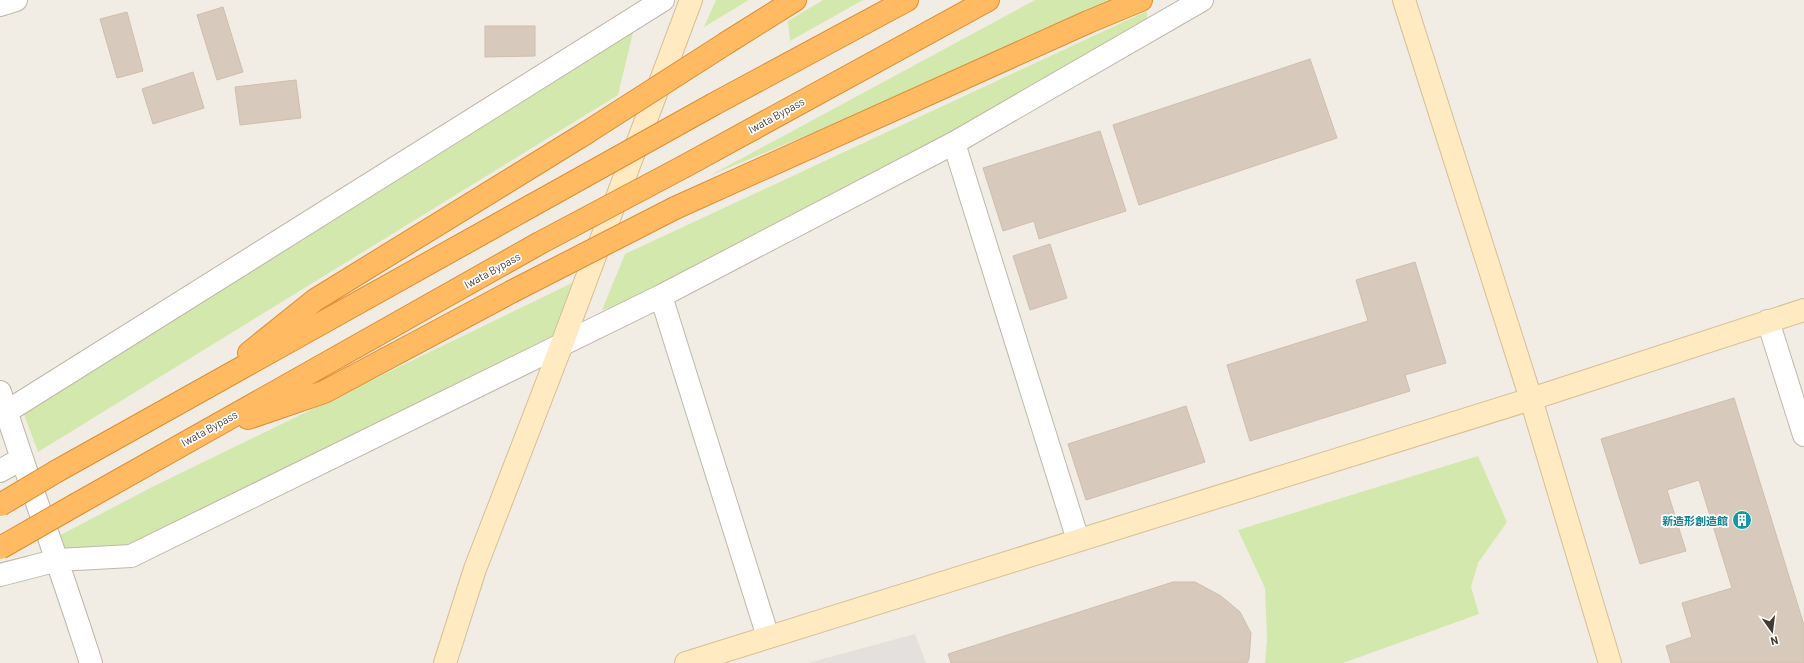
<svg xmlns="http://www.w3.org/2000/svg" width="1804" height="663" font-family="Barlow,'Noto Sans JP',sans-serif">
	<style>
		.green { fill: #d3e8ac }
		.parking { fill: #e3e0dd }
		.building { fill: #d7cabc; stroke: #cfbead }
		.lines { fill: none; stroke-linecap: round; stroke-linejoin: round }
		.street-casing { stroke: #c1b6aa; stroke-width: 24 }
		.secondary-casing { stroke: #d6be95; stroke-width: 24 }
		.highway-casing { stroke: #df8d32; stroke-width: 24 }
		.street { stroke: #fff; stroke-width: 22 }
		.secondary { stroke: #ffeac1; stroke-width: 22 }
		.highway { stroke: #ffba62; stroke-width: 22 }
		.highway-bridge-casing { stroke: #df8d32; stroke-width: 24; stroke-linecap: butt }
		.highway-bridge { stroke: #ffba62; stroke-width: 22 }
		.labels { text-anchor: middle; dominant-baseline: central; stroke-width: 3.5; stroke-linejoin: round; paint-order: stroke }
		.street-label { font-size: 11px; fill: #443c34; stroke: #fff }
		.culture-label { font-size: 11px; font-weight: bold; fill: #0d838f; stroke: #fff; text-anchor: end }
	</style>
	<rect width="100%" height="100%" fill="#f2ede4"/>
	<path class="green" d="M716,0H749L704,27Z
		M823,0H863L790,41L788,21Z
		M1035,0H1132L709,176Z
		M1147,11V32L672,290L602,310L625,254Z
		M637,16L618,95L38,452L20,404Z
		M574,282L562,344L131,556L58,560L51,540L154,486Z
		M1478,456L1507,522L1478,563L1471,587L1479,614L1343,663H1265L1267,640L1265,588L1238,530Z"/>
	<path class="parking" d="M915,634L926,663H808Z"/>
	<path class="building" d="M223,7L243,72L217,80L197,15Z
		M127,12L143,71L117,78L100,19Z
		M485,26H535V56L485,57Z
		M1310,59L1337,138L1139,205L1113,125Z
		M193,72L204,108L153,124L142,89Z
		M296,80L301,118L240,125L235,87Z
		M1100,131L1126,211L1039,239L1034,221L1003,231L983,168Z
		M1050,244L1067,298L1030,310L1013,256Z
		M1415,262L1446,363L1405,375L1410,391L1250,441L1227,365L1368,321L1356,280Z
		M1734,398L1804,625V663H1671L1666,646L1692,637L1682,603L1732,588L1699,480L1667,490L1686,551L1640,564L1601,439Z
		M1186,406L1205,462L1086,500L1068,444Z
		M1173,582H1195L1221,596L1240,612L1251,633L1249,659L1247,663H951L948,654Z"/>
	<g class="lines">
		<g class="street-casing">
			<path id="street" d="M0,5L16,0
				M954,143L1078,540
				M661,296L768,637
				M1768,321L1804,435
				M0,392C29,483 62,572 91,663
				M6,412L663,0
				M0,471L21,459
				M0,575L58,560L131,556L661,296L954,143L1202,0"/>
		</g>
		<g class="secondary-casing">
			<path id="secondary" d="M1404,0L1531,399L1610,663
				M445,663L475,569L562,344L691,0
				M686,663L1531,399L1804,310"/>
		</g>
		<g class="highway-casing">
			<path id="highway" d="M728,42L795,0
				M714,104L907,0
				M685,166L988,0
				M675,208L1088,22L1141,0
				M249,353L315,300L586,133
				M248,418L324,392L511,292
				M57,471L531,206
				M77,504L538,244"/>
		</g>
		<use href="#street" class="street"/>
		<use href="#secondary" class="secondary"/>
		<use href="#highway" class="highway"/>
		<g class="highway-bridge-casing">
			<path id="highway-bridge" d="M586,133L728,42
				M531,206L714,104
				M538,244L685,166
				M511,292L675,208
				M0,505L57,471
				M0,548L77,504"/>
		</g>
		<use href="#highway-bridge" class="highway-bridge"/>
	</g>
	<defs>
		<g id="building-disc" transform="scale(1)"><circle r="9.5" fill="#0f9aa8" stroke="#fff"/><path d="M-4-6H4V6H1V3H-1V6H-4ZM-2.5-4.3h1.7v1.8h-1.7ZM.8-4.3h1.7v1.8H.8ZM-2.5-1h1.7V.8h-1.7ZM.8-1h1.7V.8H.8Z" fill="#fff"/></g>
	</defs>
	<g fill-rule="evenodd">
		<use href="#building-disc" x="1742" y="520"/>
	</g>
	<g class="labels">
		<g class="street-label">
			<text transform="translate(776 115) rotate(-29)">Iwata Bypass</text>
			<text transform="translate(492 270) rotate(-29)">Iwata Bypass</text>
			<text transform="translate(209 428) rotate(-29)">Iwata Bypass</text>
		</g>
		<g class="culture-label">
			<text x="1728" y="520">新造形創造館</text>
		</g>
	</g>
	<g transform="translate(1772 631) rotate(166)" stroke="#ffffff" stroke-width="3" paint-order="stroke">
	<path d="M0-3L7 15L0 10L-7 15Z" fill="#443c34"/>
	<text y="-6" font-size="11" font-weight="bold" text-anchor="middle" fill="#443c34">N</text>
	</g>
</svg>
